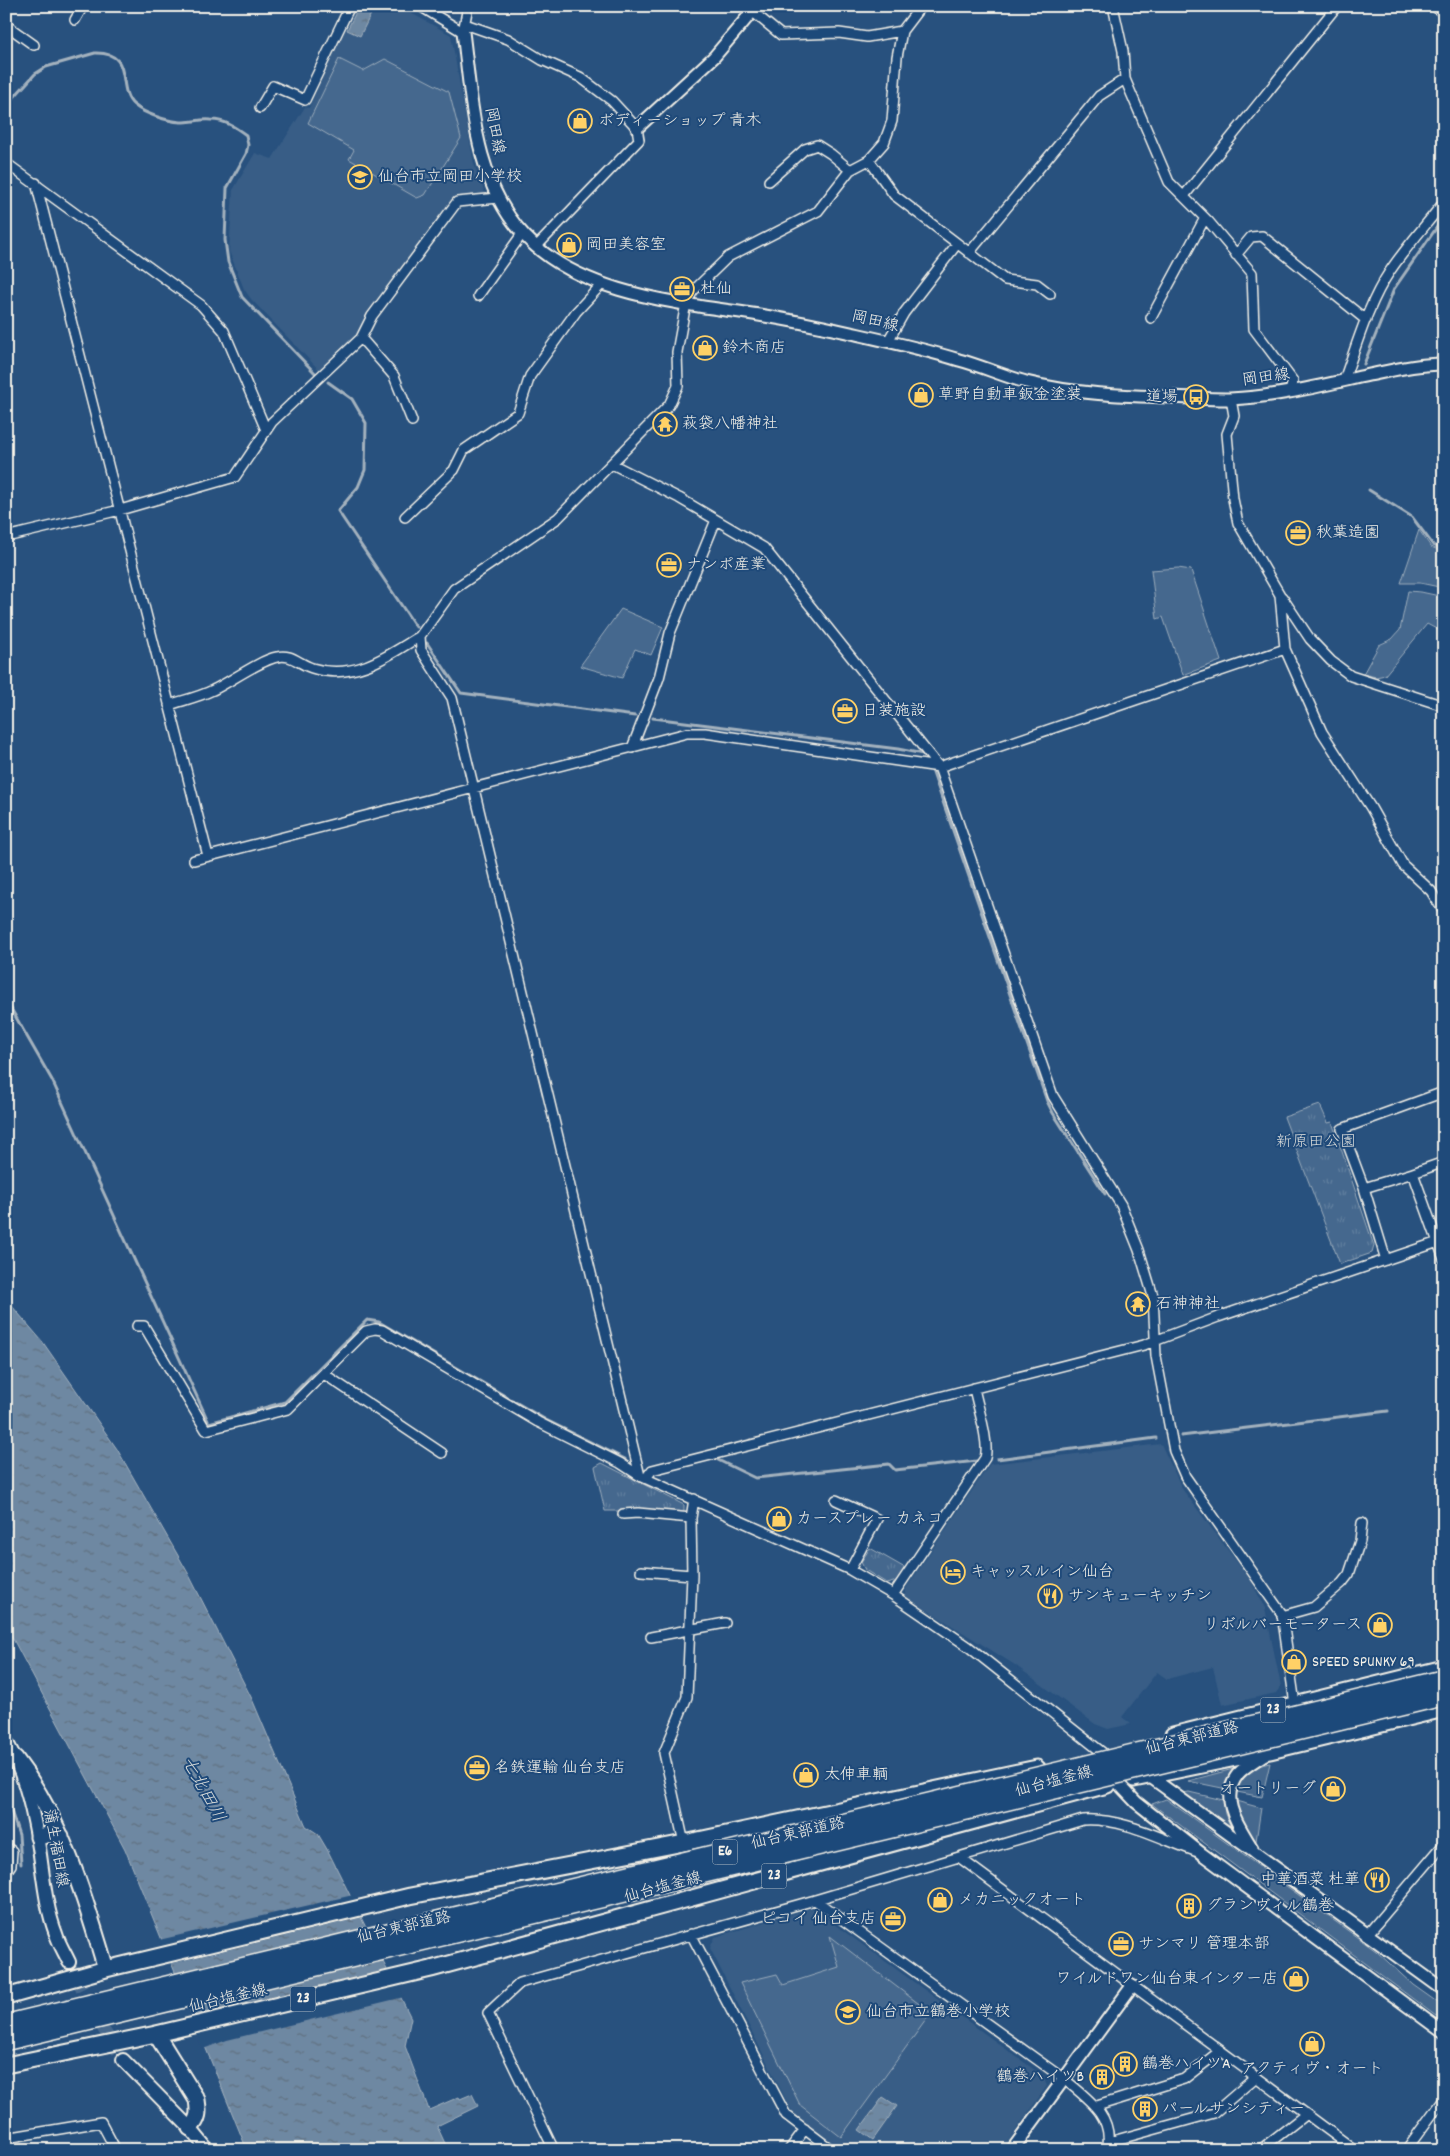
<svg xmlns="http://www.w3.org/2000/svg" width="1450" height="2156" font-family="Dekko,'Klee One',sans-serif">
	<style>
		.built { fill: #375d86 }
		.grass { fill: #45688e; stroke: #9cacbb }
		.park { fill: url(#park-tufts); stroke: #9cacbb }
		.water { fill: url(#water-ripples); stroke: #a4b2be }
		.pier { fill: #28517e }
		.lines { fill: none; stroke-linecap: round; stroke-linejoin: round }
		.stream { stroke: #a4b2be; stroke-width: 3 }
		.secondary-tunnel { stroke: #47698e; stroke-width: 12; stroke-dasharray: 12 6; stroke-linecap: butt }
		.minor-casing { stroke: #f4f1e8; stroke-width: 12 }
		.tertiary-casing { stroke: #f4f1e8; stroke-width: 15 }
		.secondary-casing { stroke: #f4f1e8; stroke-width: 16 }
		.primary-casing { stroke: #f4f1e8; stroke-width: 19 }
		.minor { stroke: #1f4a7a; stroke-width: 9 }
		.tertiary { stroke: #1f4a7a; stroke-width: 11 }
		.secondary { stroke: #1f4a7a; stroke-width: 12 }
		.primary { stroke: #1f4a7a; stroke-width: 15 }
		.motorway-bridge-casing { stroke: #f4f1e8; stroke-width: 21; stroke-linecap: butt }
		.motorway-bridge { stroke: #1f4a7a; stroke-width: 18 }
		.labels { text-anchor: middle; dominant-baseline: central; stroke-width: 4; stroke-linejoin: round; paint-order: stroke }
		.shield { fill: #1f4a7a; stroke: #b4bfc7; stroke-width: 1 }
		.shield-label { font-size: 15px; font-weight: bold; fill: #f4f1e8 }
		.poi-label { font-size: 16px; fill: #f4f1e8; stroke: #1f4a7a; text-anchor: start }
		.street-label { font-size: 16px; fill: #f4f1e8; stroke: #1f4a7a }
		.park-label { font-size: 16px; fill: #dadcda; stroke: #1f4a7a }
		.water-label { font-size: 18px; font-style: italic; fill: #d9dcda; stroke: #1f4a7a }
	</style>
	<defs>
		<pattern id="park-tufts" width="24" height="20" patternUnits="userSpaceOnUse" patternTransform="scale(1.25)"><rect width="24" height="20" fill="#45688e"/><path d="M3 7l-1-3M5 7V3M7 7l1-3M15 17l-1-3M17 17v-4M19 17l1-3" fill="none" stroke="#607e9e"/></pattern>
		<pattern id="water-ripples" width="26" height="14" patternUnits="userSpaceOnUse" patternTransform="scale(1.25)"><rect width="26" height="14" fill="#6e88a2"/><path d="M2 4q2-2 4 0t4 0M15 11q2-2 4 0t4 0" fill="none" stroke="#5f6e7d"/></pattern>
	</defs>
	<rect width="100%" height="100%" fill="#28517e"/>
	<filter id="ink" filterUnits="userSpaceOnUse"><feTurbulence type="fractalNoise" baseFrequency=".02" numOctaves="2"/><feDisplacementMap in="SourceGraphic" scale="10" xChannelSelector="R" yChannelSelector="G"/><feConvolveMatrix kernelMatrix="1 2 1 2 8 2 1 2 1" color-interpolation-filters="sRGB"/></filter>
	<g filter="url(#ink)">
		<path class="built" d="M355,6H398L451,35L474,164L485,193L481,198L458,195L367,314L358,333L322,373L251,299L244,289L229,251L233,190L255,153L272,159L305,107L309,108Z
			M1161,1444L1183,1490L1251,1581L1265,1608L1281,1686L1276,1693L1222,1705L1213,1667L1167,1679L1157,1672L1122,1717L1131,1724L1108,1729L1095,1724L1015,1665L906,1597L905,1590L990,1464Z
			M812,1908L1043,2076L1047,2086L1002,2150H841L793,2114L710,1948L715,1937Z"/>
		<path class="grass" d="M339,59L363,71L385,59L449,92L461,138L425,195L417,198L349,159L354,150L308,123Z
			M1419,530L1431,547L1444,552V588L1420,583H1401Z
			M1178,568L1191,570L1221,661L1183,675L1163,617L1157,619L1151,570Z
			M1408,591L1421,592L1444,597V633L1427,624L1385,675L1376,677L1363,674L1379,645L1392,639L1400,630Z
			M621,609L663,627L651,655L635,649L622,678L580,666Z
			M1270,1763L1262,1797L1237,1792C1241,1774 1254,1766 1270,1763Z
			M1237,1768L1227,1789L1188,1781Z
			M1189,1792L1223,1800L1225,1814L1232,1830L1183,1793Z
			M1166,1799L1376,1951L1413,1985L1444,2007V2022L1152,1804Z
			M1236,1801L1261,1808L1256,1841C1246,1834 1234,1813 1236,1801Z
			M830,1936L931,2013L841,2137L800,2105L740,1983L777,1974L783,1985L839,1967Z"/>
		<path class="park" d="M1320,1105L1328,1123L1332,1122L1374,1246L1372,1253L1340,1264L1284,1117Z
			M602,1463L684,1505V1514L639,1511H605L595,1467Z
			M870,1548L905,1568L896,1581L888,1584L865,1570L861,1562Z"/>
		<path class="water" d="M359,6H375L360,36L347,30Z
			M6,1299L42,1341L117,1449L188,1573L252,1699L306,1826L318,1834L328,1851L411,2018L405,2046L429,2110L459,2097L460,2099L472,2094L478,2106L437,2126L448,2150H247L125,1849L6,1626Z
			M883,2097L897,2106L873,2140L859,2130Z"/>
		<path class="pier" d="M353,1895L364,1917L169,1964L159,1940Z
			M390,1969L404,1997L227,2040L203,2049L191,2018Z"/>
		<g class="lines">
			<path class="stream" d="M6,106L35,74L46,67L95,53C136,52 115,89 134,105C145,114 166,121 181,122C191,122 201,119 211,120C225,120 235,127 246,135L248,145L246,154L227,188L225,240L228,262L242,297L316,374
				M1364,364L1394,289L1444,217
				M328,382L352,399L366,423L365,470L358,487L338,511L416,627
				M1369,490L1412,517L1433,545L1444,550
				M427,643L461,693L635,716
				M653,718L898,749L923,754L924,756
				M932,770L1047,1101L1053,1113L1105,1194
				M6,1000L52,1080L209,1423L285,1402L367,1320L379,1322L546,1420L625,1459
				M1181,1436L1388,1411
				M997,1459L1156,1438
				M718,1460L755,1478L889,1464L895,1470L977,1461
				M6,1796L19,1835L21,1864"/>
			<path class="secondary-tunnel" d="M69,1962L95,2016L123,2060"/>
			<g class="minor-casing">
				<path id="minor" d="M420,6L463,32L468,6
					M1113,6L1123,51L1125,79L1169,182L1209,222L1252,273L1254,329L1293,381L1290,391
					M1434,6L1444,14
					M753,12L781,35L839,33L867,37L902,31
					M75,20L83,6
					M465,24L508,39L542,60L580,77L612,101L637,128L639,140L536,247
					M6,25L34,45
					M260,108L273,86L305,100L350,6
					M869,160L894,195L1005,280L1037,284L1050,294
					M6,163L201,305L224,331L266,430
					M769,181L805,149L817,145L831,154L850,170
					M36,183L208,856
					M1184,196L1337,6
					M969,253L1099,96L1125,79
					M1236,255L1251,237L1262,236L1366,320
					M478,296L522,234
					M1151,318L1205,218
					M361,338L394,376L412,421
					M888,341L904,313L957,244
					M1344,380C1357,344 1368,304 1390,271C1406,247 1426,225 1444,202
					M1231,399L1234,416L1227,434L1233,499L1238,523L1280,595L1285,649L1322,732L1371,808L1403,865L1431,891L1444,912
					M612,464L679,498L764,548L939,767L1053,1096L1121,1205L1139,1250L1153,1296L1156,1356L1174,1451L1185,1476L1282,1614L1295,1704
					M405,517L454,470L464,450L518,413L530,376L576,312L602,284
					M6,537L120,510L235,477L272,422L361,338L372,316L457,202L498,198
					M1282,597L1310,639L1331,661L1351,676L1444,706
					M169,705C184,700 199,697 213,690C230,682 260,660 277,657C291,653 299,664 312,668C353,681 387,657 420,636
					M632,748L659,678L670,633L716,520
					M194,860L687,733H705L939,767L1285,649
					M1413,1173L1444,1162
					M1364,1188L1413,1173L1444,1259
					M1386,1260L1364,1188L1342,1129L1444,1092
					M137,1326H144L206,1430L288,1409L366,1331L375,1329L382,1330L538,1422L620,1463L640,1476L850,1570L893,1595L969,1647L1103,1753
					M324,1374L442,1453
					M640,1476L452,698L421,650L420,636L454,589L558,518L669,405L678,386L677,352L686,303L693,291L728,257L818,211L850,170L869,160L884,143L892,121L897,57L902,31L921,6
					M646,1478L652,1470L1144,1345L1218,1317L1444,1240
					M836,1500L877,1519L850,1570
					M623,1514L638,1513L691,1518
					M641,1571L692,1575
					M893,1595L985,1458C990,1442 977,1405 974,1388
					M1282,1616L1314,1607L1342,1583L1349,1574L1360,1541L1362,1523
					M651,1637L725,1623
					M684,1843L664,1753L687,1697L692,1575L691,1518L694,1499
					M6,1847L12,1851L11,1865L6,1872
					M960,1858L1355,2150
					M815,1900L1064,2079C1087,2098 1115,2116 1107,2150
					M691,1934L786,2115L832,2150
					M1366,1936L1444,1844
					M1097,2106L1184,2079L1220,2051
					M6,2138L101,2122L116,2150
					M1109,2142L1214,2113L1256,2077
					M554,2150L488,2013L520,1983L815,1900L1083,1820C1123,1818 1159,1838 1195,1851
					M789,2150L805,2129
					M1260,2150L1306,2114
					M1406,2150L1444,2098"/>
			</g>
			<g class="tertiary-casing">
				<path id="tertiary" d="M463,32C472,101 474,183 525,236C581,296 682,303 759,315C790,320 820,326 851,333C887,341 924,349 959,360C982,366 1003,376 1026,382C1074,394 1123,396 1171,397C1191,398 1211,399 1230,399C1277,397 1323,385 1369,375C1394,370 1418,364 1444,364
					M637,128L714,57L757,6
					M1112,1771L1118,1783L1136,1802L1202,1854L1444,2033
					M1145,1773L1444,1990
					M1252,1848C1239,1826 1218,1799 1238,1774C1245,1766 1258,1759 1266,1753
					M1012,2150L1132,1986"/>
			</g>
			<g class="secondary-casing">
				<path id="secondary" d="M6,1741C23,1771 31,1803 37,1836C43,1868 44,1903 56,1934C59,1944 65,1953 69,1962
					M123,2060L190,2128L208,2150"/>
			</g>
			<g class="primary-casing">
				<path id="primary" d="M1173,1735L1444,1668
					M15,1758C63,1821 84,1895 106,1969
					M1134,1779L1270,1751L1444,1709
					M38,1837L52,1834L61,1836
					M6,1997L106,1969L410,1896L684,1843L1037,1768
					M156,2034L197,2100C199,2112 199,2119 190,2128
					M6,2065L156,2034L431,1969L1107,1785"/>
			</g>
			<use href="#minor" class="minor"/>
			<use href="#tertiary" class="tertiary"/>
			<use href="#secondary" class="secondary"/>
			<use href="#primary" class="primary"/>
			<g class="motorway-bridge-casing">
				<path id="motorway-bridge" d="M6,2024L1444,1679
					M6,2041L1444,1696"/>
			</g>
			<use href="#motorway-bridge" class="motorway-bridge"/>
		</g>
	</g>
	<defs>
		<g id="shop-ring" transform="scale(1.25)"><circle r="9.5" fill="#1f4a7a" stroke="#ffd166" stroke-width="1.5"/><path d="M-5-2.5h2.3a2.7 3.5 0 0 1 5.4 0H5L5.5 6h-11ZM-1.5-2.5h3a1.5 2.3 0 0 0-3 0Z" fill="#ffd166"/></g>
		<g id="school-ring" transform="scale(1.25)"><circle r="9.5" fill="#1f4a7a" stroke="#ffd166" stroke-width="1.5"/><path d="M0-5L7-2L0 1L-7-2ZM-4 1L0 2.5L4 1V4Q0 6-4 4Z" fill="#ffd166"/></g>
		<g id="office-ring" transform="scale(1.25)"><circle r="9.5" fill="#1f4a7a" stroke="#ffd166" stroke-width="1.5"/><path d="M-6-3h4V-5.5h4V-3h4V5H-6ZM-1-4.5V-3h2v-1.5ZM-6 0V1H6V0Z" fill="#ffd166"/></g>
		<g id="bus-ring" transform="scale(1.25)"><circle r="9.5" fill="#1f4a7a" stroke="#ffd166" stroke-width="1.5"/><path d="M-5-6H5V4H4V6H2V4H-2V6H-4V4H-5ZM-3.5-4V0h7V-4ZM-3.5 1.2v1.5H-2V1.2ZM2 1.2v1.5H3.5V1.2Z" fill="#ffd166"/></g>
		<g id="temple-ring" transform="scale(1.25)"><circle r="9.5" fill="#1f4a7a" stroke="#ffd166" stroke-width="1.5"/><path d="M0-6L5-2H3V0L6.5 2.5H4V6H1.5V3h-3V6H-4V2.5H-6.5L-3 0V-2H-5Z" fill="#ffd166"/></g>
		<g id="hotel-ring" transform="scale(1.25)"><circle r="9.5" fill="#1f4a7a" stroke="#ffd166" stroke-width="1.5"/><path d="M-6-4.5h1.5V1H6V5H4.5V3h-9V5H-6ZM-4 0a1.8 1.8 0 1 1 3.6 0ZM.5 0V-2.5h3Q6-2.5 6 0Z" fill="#ffd166"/></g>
		<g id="restaurant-ring" transform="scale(1.25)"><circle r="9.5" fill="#1f4a7a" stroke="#ffd166" stroke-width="1.5"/><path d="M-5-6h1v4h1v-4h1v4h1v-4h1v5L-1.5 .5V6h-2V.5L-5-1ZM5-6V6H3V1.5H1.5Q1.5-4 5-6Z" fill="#ffd166"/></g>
		<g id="building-ring" transform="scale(1.25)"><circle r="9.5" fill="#1f4a7a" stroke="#ffd166" stroke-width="1.5"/><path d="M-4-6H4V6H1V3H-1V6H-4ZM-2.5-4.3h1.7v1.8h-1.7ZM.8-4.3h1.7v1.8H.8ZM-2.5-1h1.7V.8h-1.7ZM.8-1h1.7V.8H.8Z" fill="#ffd166"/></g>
	</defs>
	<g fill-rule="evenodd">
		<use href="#shop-ring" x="580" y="121"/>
		<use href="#school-ring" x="360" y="177"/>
		<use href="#shop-ring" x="569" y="245"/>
		<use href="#office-ring" x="682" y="289"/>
		<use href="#shop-ring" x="705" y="348"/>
		<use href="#shop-ring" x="921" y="395"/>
		<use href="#bus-ring" x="1196" y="397"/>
		<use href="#temple-ring" x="665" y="424"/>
		<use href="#office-ring" x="1298" y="533"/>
		<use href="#office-ring" x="669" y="565"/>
		<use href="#office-ring" x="845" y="711"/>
		<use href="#temple-ring" x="1138" y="1304"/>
		<use href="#shop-ring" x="779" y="1519"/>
		<use href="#hotel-ring" x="953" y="1572"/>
		<use href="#restaurant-ring" x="1050" y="1596"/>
		<use href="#shop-ring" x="1380" y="1625"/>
		<use href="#shop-ring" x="1294" y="1662"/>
		<use href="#office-ring" x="477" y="1768"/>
		<use href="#shop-ring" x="806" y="1775"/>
		<use href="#shop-ring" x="1333" y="1789"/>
		<use href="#restaurant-ring" x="1377" y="1880"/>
		<use href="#shop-ring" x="940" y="1900"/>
		<use href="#building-ring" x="1189" y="1906"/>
		<use href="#office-ring" x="893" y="1919"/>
		<use href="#office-ring" x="1121" y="1944"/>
		<use href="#shop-ring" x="1296" y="1979"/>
		<use href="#school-ring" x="848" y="2012"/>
		<use href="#shop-ring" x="1312" y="2044"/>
		<use href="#building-ring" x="1125" y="2064"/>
		<use href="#building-ring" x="1102" y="2077"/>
		<use href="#building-ring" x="1145" y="2109"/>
	</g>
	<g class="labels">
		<g class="shield">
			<rect x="1260.5" y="1697.5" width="25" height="25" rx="4"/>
			<rect x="712.5" y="1839.5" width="25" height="25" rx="4"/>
			<rect x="761.5" y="1863.5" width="25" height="25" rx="4"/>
			<rect x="290.5" y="1986.5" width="25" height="25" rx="4"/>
		</g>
		<g class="shield-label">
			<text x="1273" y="1710">23</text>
			<text x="725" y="1852">E6</text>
			<text x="774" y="1876">23</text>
			<text x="303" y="1999">23</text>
		</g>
		<g class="poi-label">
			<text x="598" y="121">ボディーショップ 青木</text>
			<text x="378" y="177">仙台市立岡田小学校</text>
			<text x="586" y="245">岡田美容室</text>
			<text x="700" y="289">杜仙</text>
			<text x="722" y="348">鈴木商店</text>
			<text x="938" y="395">草野自動車鈑金塗装</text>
			<text x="1178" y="397" text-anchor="end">道場</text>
			<text x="682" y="424">萩袋八幡神社</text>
			<text x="1316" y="533">秋葉造園</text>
			<text x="686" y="565">ナンポ産業</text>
			<text x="862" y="711">日装施設</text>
			<text x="1156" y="1304">石神神社</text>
			<text x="796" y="1519">カースプレー カネコ</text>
			<text x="970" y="1572">キャッスルイン仙台</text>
			<text x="1068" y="1596">サンキューキッチン</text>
			<text x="1362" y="1625" text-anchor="end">リボルバーモータース</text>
			<text x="1312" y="1662">SPEED SPUNKY 69</text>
			<text x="494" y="1768">名鉄運輸 仙台支店</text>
			<text x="824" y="1775">太伸車輌</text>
			<text x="1316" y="1789" text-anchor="end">オートリーグ</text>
			<text x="1360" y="1880" text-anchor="end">中華酒菜 杜華</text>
			<text x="958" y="1900">メカニックオート</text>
			<text x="1206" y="1906">グランヴィル鶴巻</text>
			<text x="876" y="1919" text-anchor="end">ピコイ 仙台支店</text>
			<text x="1138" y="1944">サンマリ 管理本部</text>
			<text x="1278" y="1979" text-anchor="end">ワイルドワン仙台東インター店</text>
			<text x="866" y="2012">仙台市立鶴巻小学校</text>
			<text x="1142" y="2064">鶴巻ハイツA</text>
			<text x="1312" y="2069" text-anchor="middle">アクティヴ・オート</text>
			<text x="1084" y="2077" text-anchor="end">鶴巻ハイツB</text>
			<text x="1162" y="2109">パールサンシティー</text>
		</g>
		<g class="street-label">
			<text transform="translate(494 131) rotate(79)">岡田線</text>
			<text transform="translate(875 322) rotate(13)">岡田線</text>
			<text transform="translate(1266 378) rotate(-8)">岡田線</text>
			<text transform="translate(1192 1739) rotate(-14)">仙台東部道路</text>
			<text transform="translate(1054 1782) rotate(-15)">仙台塩釜線</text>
			<text transform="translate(798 1834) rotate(-13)">仙台東部道路</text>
			<text transform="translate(55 1848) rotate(80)">蒲生福田線</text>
			<text transform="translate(663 1888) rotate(-15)">仙台塩釜線</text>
			<text transform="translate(404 1928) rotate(-13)">仙台東部道路</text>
			<text transform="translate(228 1999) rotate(-13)">仙台塩釜線</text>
		</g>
		<g class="park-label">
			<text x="1316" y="1142">新原田公園</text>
		</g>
		<g class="water-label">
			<text transform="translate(202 1790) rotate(62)">七北田川</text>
		</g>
	</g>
	<rect width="1450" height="2156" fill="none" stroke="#1f4a7a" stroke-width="25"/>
	<rect x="12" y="12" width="1425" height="2131" fill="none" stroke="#f4f1e8" stroke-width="2" filter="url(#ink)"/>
</svg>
